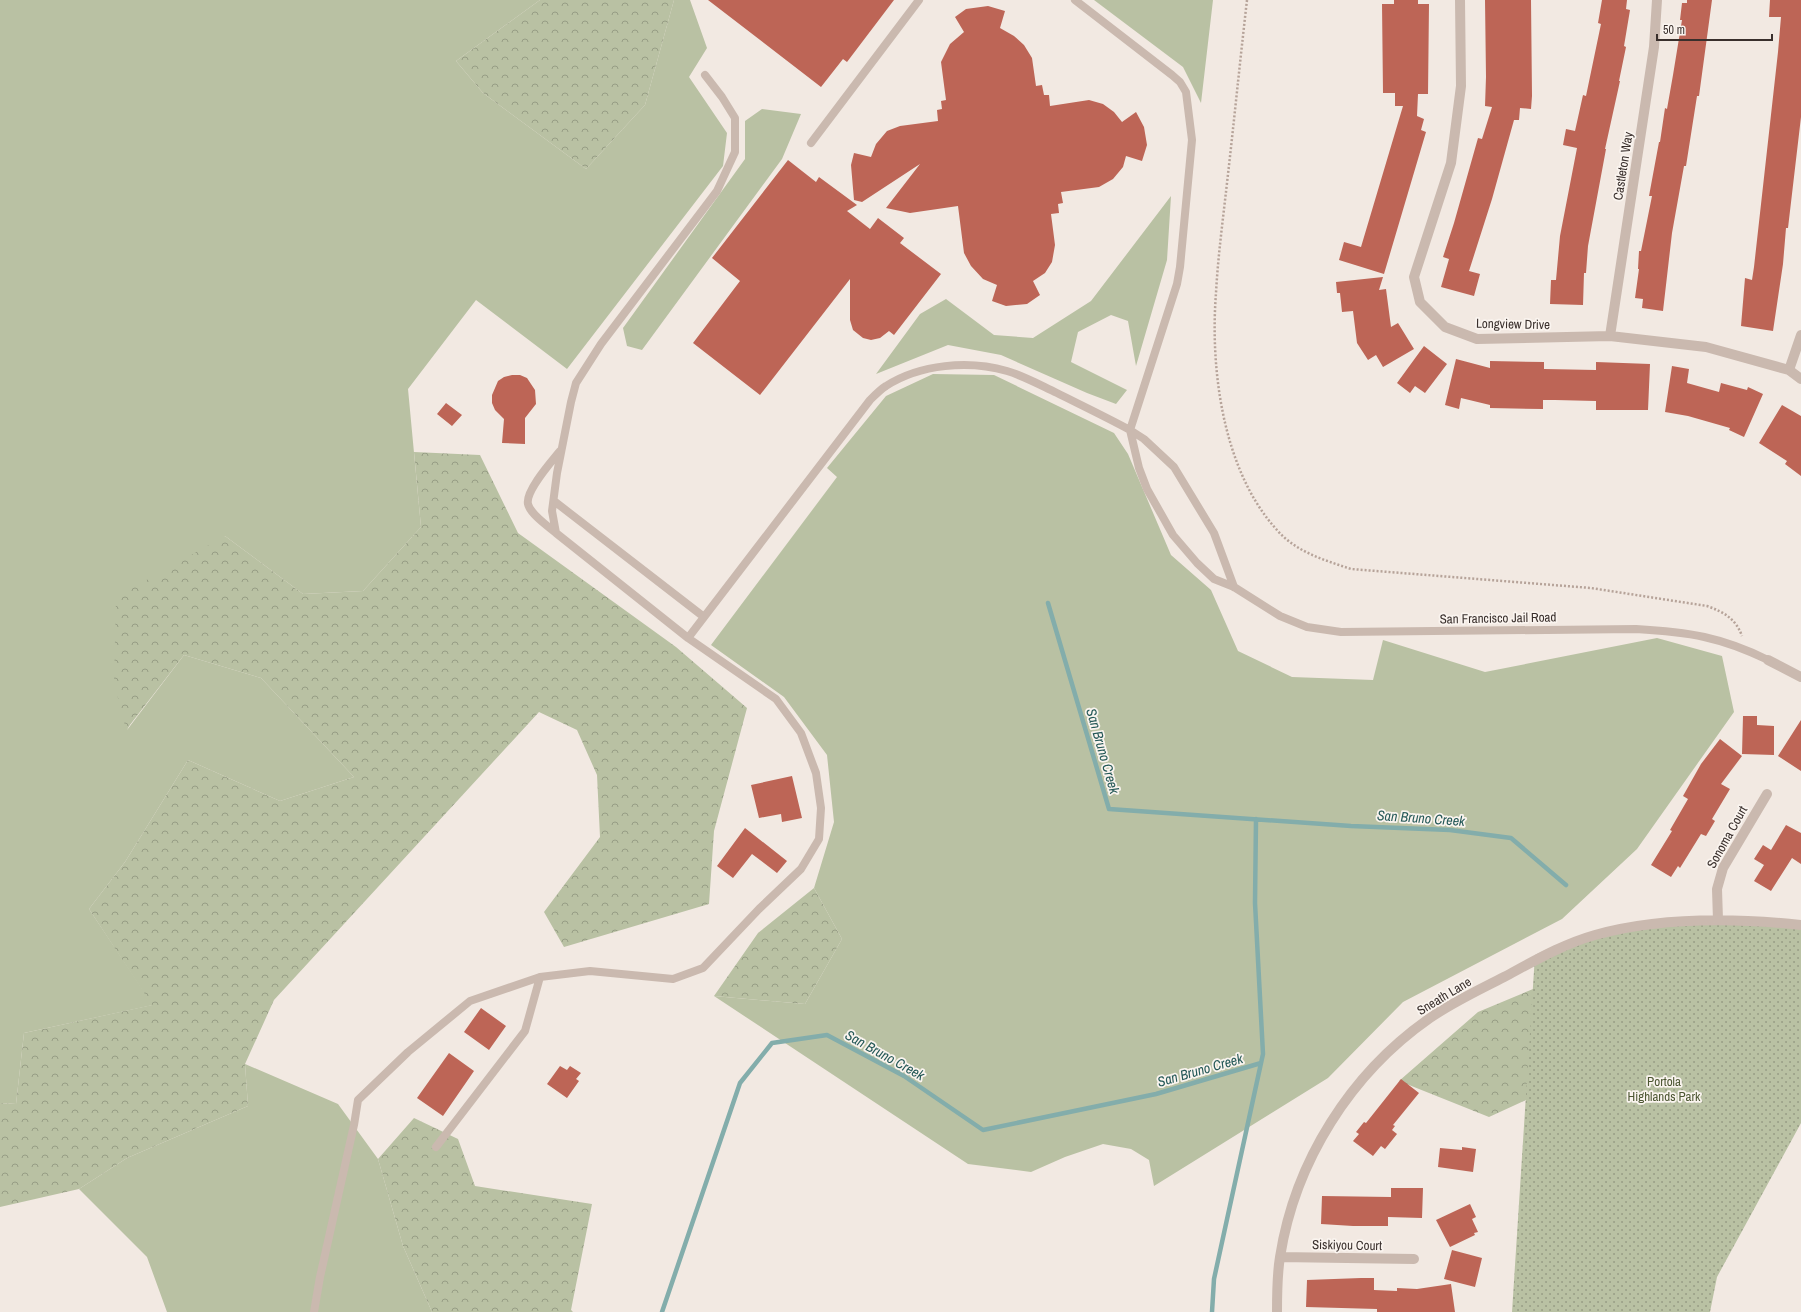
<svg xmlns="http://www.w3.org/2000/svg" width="1801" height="1312" font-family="'Archivo Narrow',sans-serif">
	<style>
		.grass { fill: #b9c1a3 }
		.forest { fill: url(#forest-crowns) }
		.park { fill: url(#park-dots) }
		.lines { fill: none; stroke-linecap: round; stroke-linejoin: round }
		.stream { stroke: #83adab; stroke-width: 4.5 }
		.building { fill: #bd6556 }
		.path { stroke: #b6a399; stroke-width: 2.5; stroke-dasharray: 2 2; stroke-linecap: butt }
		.lane { stroke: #cab9af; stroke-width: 8 }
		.street { stroke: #cab9af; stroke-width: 10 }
		.labels { text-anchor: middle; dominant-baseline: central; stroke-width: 3.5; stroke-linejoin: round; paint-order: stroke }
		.street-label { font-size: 13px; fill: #392f2c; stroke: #faf4ef }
		.park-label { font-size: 13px; fill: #4c5632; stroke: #faf4ef }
		.water-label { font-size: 14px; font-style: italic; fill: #245857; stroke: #faf4ef }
	</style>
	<defs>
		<pattern id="forest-crowns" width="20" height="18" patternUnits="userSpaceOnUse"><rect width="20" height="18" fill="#b9c1a3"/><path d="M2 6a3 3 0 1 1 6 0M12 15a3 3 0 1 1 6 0" fill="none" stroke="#979d85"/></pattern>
		<pattern id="park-dots" width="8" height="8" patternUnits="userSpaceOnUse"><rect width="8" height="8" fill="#b9c1a3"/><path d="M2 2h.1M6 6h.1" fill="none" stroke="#979d85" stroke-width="1.8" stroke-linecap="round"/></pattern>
	</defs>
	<rect width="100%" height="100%" fill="#f2e9e2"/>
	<path class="grass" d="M0,0H540L456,61L483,93L586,169L645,105L674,0H690L707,48L689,77L727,133L723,166L567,369L476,300L408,389L421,527L363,591L303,594L225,536L127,730L184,655L261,678L354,777L280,801L188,760L125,862L89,909L153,1005L24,1033L16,1104L0,1103Z
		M1094,0H1213L1201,103L1183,67Z
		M762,109L801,114L782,159L642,350L627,346L623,328L745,159V121Z
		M1171,196L1167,260L1136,366L1128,321L1111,315L1078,332L1071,362L1127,390L1116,404L1087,393L1001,355L948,345L876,374L920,314L946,299L994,335L1033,338L1091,301Z
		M933,374L994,375L1114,433L1128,454L1171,555L1211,590L1238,651L1292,677L1373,680L1383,640L1485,672L1657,638L1722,656L1734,712L1637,849L1562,919L1403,1002L1328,1078L1154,1186L1149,1160L1131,1149L1103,1144L1065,1157L1031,1172L968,1164L714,996L805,1004L842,939L814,888L834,822L827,755L784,697L711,645L837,477L827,468L886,396Z
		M245,1064L338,1104L378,1159L403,1246L432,1312H167L147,1257L79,1189L127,1158L248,1106Z"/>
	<path class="forest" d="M540,0H674L645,105L586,169L483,93L456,61Z
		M414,452L480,455L518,533L676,647L747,708L714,831L709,904L564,947L544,912L600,837L597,775L577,730L539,712L274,1000L245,1064L248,1106L127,1158L79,1189L0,1207V1103L16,1104L24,1033L152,1005L89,909L125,862L188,760L280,801L354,777L261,678L184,655L126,730L114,682L116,597L225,536L303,594L363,591L421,527Z
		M814,888L842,939L805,1004L714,996L758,933Z
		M1626,950L1660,1038L1489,1117L1399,1081L1478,1012Z
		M414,1118L458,1139L475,1186L592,1204L571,1310L573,1312H432L403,1246L378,1159Z"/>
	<path class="park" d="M1678,921L1801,924V1123L1717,1277L1710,1312H1512L1535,955L1554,946Z"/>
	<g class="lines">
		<path class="stream" d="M1048,603L1109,809L1351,826L1450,830L1511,838L1566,885
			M662,1312L740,1083L772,1043L827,1035L904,1076L983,1130L1156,1094L1261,1063
			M1212,1312L1214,1279L1263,1054L1255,903L1256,819"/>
	</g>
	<path class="building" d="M708,0H894L847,62L843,59L821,87Z
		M1394,0H1418V4H1429L1428,94H1418L1417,116L1424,119L1421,130L1426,132L1384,274L1339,260L1344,242L1361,247L1403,106H1395V93H1383L1382,4H1394Z
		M1485,0H1531L1532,96L1531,109L1520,108L1519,120H1514L1492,199L1469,271L1480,274L1474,296L1441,287L1449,259L1443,257L1454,223L1478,138L1482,139L1492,107L1485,106L1486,77Z
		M1602,0H1627L1626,9L1630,10L1624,46L1626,47L1619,81H1620L1605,149H1606L1588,246L1586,273H1584L1583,305L1550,304L1551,280H1556L1560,236L1577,148L1563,145L1566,129L1575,131L1583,95L1586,96L1601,24L1598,23Z
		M1687,0H1712L1699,96H1697L1686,166H1684L1672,233L1663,311L1642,308L1643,299L1635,298L1639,269H1638L1639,251H1641L1652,196H1649L1659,142H1660L1665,108L1667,109L1673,75L1682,20H1680L1682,3H1687Z
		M1770,0H1801V117L1788,228H1786L1783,264L1773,331L1741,326L1745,278L1752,280L1754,267L1778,52L1781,17H1769Z
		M988,6L1005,11L1000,28L1014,36L1024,45L1032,58L1036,86L1042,85L1044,95H1049L1050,106L1089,100L1103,104L1114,112L1122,122L1136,112L1144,127L1147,145L1142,161L1126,156L1123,167L1113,179L1099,187L1061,192L1063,203L1058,204L1059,213L1051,214L1055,245L1052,262L1045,273L1033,281L1040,295L1027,304L1006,306L992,301L997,285L983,279L971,266L964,253L958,206L910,213L886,208L920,164L862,202L854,200L851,165L854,153L871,157L876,144L887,131L900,126L938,121L937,110L942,109L941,101L946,100L941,62L950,44L964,32L955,17L966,9Z
		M788,160L816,182L819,177L857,205L847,211L870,229L878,218L904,238L900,243L941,274L894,335L889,331L880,338L871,340L863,338L853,330L850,320V279L760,395L693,343L740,281L712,258Z
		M1383,277L1379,290L1386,289L1391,327L1398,323L1414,349L1383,367L1376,355L1368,360L1357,343L1353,311L1342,312L1340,293H1337L1336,282Z
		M1424,346L1447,364L1425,393L1415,386L1410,393L1397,383Z
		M1456,359L1490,368V361L1544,362V369L1596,370V362L1650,364L1648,410H1596V401L1555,400H1543V409L1490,408V405L1461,398L1459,409L1445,405Z
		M1672,366L1689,369L1687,383L1719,392L1721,383L1747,390L1748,387L1763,394L1744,437L1729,430L1730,428L1688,416L1665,412Z
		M512,375H520L527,378L535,390L536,404L525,418V444L502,443L504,419L495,410L492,403V395L498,381L504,377Z
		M446,403L462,415L452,426L437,414Z
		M1782,405L1801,416V476L1785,464L1787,461L1759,443Z
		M1743,716H1757V725L1774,726V755L1742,754Z
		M1801,720V771L1778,756Z
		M1720,739L1742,756L1721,784L1730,789L1712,819L1715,821L1706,836L1701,834L1680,868L1678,866L1671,877L1651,865L1672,831L1670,830L1688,799L1683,796L1701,764Z
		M792,776L802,818L782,822L781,814L759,818L751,785Z
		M1786,825L1801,833V864L1792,858L1771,891L1754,881L1764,865L1754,859L1763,845L1771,850Z
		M745,828L787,861L777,873L752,854L733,878L717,866Z
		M481,1008L506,1026L489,1050L464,1032Z
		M449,1053L474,1071L443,1116L417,1098Z
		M560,1066L567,1070L570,1066L581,1073L576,1079L579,1081L567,1098L547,1084Z
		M1401,1079L1419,1093L1393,1125L1395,1126L1392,1130L1397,1134L1385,1149L1381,1146L1373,1156L1353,1141L1359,1134L1356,1132L1364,1122L1366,1123Z
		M1462,1147L1476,1149L1473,1172L1438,1167L1440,1148L1462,1150Z
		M1391,1188H1423L1422,1218L1388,1217V1226H1353L1321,1224L1322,1196L1391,1197Z
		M1470,1204L1476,1217L1472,1219L1478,1232L1474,1233L1475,1235L1450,1247L1436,1220Z
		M1452,1250L1482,1258L1475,1287L1444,1279Z
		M1361,1278H1374V1290L1397,1291V1288L1417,1289L1451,1284L1455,1312H1377V1309L1306,1307L1307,1280Z"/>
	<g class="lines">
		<path class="path" d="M1247,0C1240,61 1234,122 1227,183C1223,219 1218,256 1216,293C1210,370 1223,471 1277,530C1296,552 1324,560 1351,569L1591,588L1707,606C1724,612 1736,619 1742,636"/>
		<path class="lane" d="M1075,0L1172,75L1180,82L1186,92L1192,140L1180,267L1177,284L1130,430L1139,468L1147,489L1173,535L1197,563L1214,579L1234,587L1280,616L1307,627L1341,632L1636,629C1689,632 1721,637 1768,660
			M811,143L919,0
			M554,501L704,617
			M556,533C549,527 530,514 528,504C525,491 552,461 560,451
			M688,638L556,533L552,511L557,473L571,402L576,383L601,344L717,191L735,152V118L722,97L705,75
			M436,1147L525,1031L540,977
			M314,1312L320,1277L354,1125L358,1100L408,1052L470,1001L540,977L590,971L673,979L703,968L759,909L801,869L819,839L821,808L816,773L801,733L776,699L688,638L870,400C875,395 881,389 886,386C920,364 969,360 1007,371C1024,376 1040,385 1057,393C1081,405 1106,417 1130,430L1144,439L1174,467L1214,533L1234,587"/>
		<path class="street" d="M1460,0L1461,86L1451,163L1414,277L1420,302L1445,327L1477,339L1610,336L1706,347L1789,370L1801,379
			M1610,336L1654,47L1657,0
			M1789,370L1801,335
			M1768,660L1801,677
			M1718,920L1717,889L1723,868L1767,794
			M1280,1257L1414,1259
			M1277,1312C1277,1294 1277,1275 1280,1257C1295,1161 1351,1073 1430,1018C1453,1002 1479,990 1504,977C1534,961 1563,944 1595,935C1660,917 1735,918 1801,925"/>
	</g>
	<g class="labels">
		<g class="street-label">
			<text transform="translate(1623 166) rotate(-81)">Castleton Way</text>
			<text transform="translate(1513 324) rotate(1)">Longview Drive</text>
			<text transform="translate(1498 618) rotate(-1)">San Francisco Jail Road</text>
			<text transform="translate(1727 837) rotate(-61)">Sonoma Court</text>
			<text transform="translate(1444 996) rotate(-31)">Sneath Lane</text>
			<text transform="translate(1347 1245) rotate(1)">Siskiyou Court</text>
		</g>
		<g class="park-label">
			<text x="1664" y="1081">Portola<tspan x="1664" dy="15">Highlands Park</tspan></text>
		</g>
		<g class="water-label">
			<text transform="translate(1103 751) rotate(74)">San Bruno Creek</text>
			<text transform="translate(1421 818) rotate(4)">San Bruno Creek</text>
			<text transform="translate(885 1055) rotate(29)">San Bruno Creek</text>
			<text transform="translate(1200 1070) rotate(-16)">San Bruno Creek</text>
		</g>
	</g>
	<path d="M1657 34v6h115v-6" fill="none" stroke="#392f2c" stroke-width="2"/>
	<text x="1663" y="34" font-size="12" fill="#392f2c" stroke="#faf4ef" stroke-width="3" paint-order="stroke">50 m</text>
</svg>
